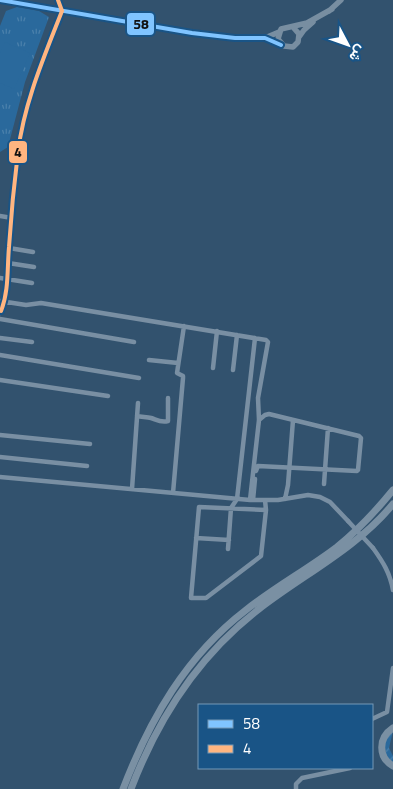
<svg xmlns="http://www.w3.org/2000/svg" width="393" height="789" font-family="'Titillium Web',Vazirmatn,sans-serif">
	<style>
		.grass { fill: url(#grass-tufts) }
		.garden { fill: url(#garden-furrows) }
		.pitch { fill: #2a699c }
		.lines { fill: none; stroke-linecap: round; stroke-linejoin: round }
		.minor { stroke: #798fa3; stroke-width: 4.5 }
		.major { stroke: #788ea1; stroke-width: 5.5 }
		.highway { stroke: #7a90a3; stroke-width: 7 }
		.minor-bridge { stroke: #798fa3; stroke-width: 4.5 }
		.bus-1-casing { stroke: #195486; stroke-width: 8 }
		.bus-2-casing { stroke: #195486; stroke-width: 8 }
		.bus-1 { stroke: #80c4ff; stroke-width: 4 }
		.bus-2 { stroke: #ffb580; stroke-width: 4 }
		.line-badge { stroke: #195486; stroke-width: 2 }
		.pale-badge-label { font-size: 14px; text-anchor: middle; font-weight: bold; fill: #111 }
	</style>
	<defs>
		<pattern id="grass-tufts" width="24" height="20" patternUnits="userSpaceOnUse" patternTransform="scale(1.25)"><rect width="24" height="20" fill="#2a699c"/><path d="M3 7l-1-3M5 7V3M7 7l1-3M15 17l-1-3M17 17v-4M19 17l1-3" fill="none" stroke="#4a80ab"/></pattern>
		<pattern id="garden-furrows" width="10" height="10" patternUnits="userSpaceOnUse" patternTransform="scale(1.25)"><rect width="10" height="10" fill="#2a699c"/><path d="M-1 1l2-2M0 10L10 0M9 11l2-2" fill="none" stroke="#4a80ab"/></pattern>
	</defs>
	<rect width="100%" height="100%" fill="#32526e"/>
	<path class="grass" d="M17,7L39,11L49,17L25,82L8,147L0,152V26L6,11Z"/>
	<path class="garden" d="M393,731L389,748L393,756V764L386,755L384,742Z"/>
	<path class="pitch" d="M5,42L30,53L14,89L0,83V53Z"/>
	<g class="lines">
		<path class="minor" d="M0,216L12,218
			M9,248L33,252
			M8,263L34,267
			M0,278L32,283
			M0,301L26,305L41,303L266,340L268,342L258,398L259,420L250,500
			M0,313C8,292 8,270 9,249C10,217 14,185 18,153C23,103 44,57 62,11L58,0
			M0,319L134,342
			M0,338L32,342
			M0,355L139,378
			M149,360L178,363
			M213,368L217,331
			M233,370L237,335
			M0,380L108,396
			M137,416C141,417 147,417 151,418C157,420 161,423 168,421V398
			M0,435L90,444
			M0,457L87,466
			M256,471L258,466L357,471L358,470L361,438L359,436L269,414L265,415L259,420
			M0,477L250,500H278L308,495L320,497L330,502L348,521
			M324,484L328,428
			M132,489L138,403
			M173,493L183,378V376L177,373L184,326
			M285,499L288,485L293,420
			M253,500L255,479
			M265,500L266,510L261,556L206,598H191L199,507L266,510
			M196,538L229,540
			M373,548C383,562 390,573 393,590
			M228,549L231,508L237,499L255,338
			M372,719L387,712L393,668
			M296,789V784L302,778L350,768"/>
		<path class="major" d="M0,0L192,33L235,38H265L281,45
			M329,11L341,0
			M293,27L299,34L298,42L293,47L284,46L278,39L281,29L307,23L332,9
			M299,37L304,30L313,22
			M265,38L279,32"/>
		<path class="highway" d="M393,728C378,738 378,757 393,766
			M123,789C150,719 186,656 246,610C275,587 308,569 337,547C358,530 376,511 393,490
			M131,789C158,718 198,656 259,609C304,574 356,549 393,504"/>
		<path class="minor-bridge" d="M348,521L373,548"/>
		<g class="bus-1-casing">
			<path id="bus-1" d="M0,0L192,33L235,38H265L281,45"/>
		</g>
		<g class="bus-2-casing">
			<path id="bus-2" d="M1,311C9,291 7,269 9,247C11,216 14,184 18,152C24,103 44,57 62,11L58,0"/>
		</g>
		<use href="#bus-1" class="bus-1"/>
		<use href="#bus-2" class="bus-2"/>
	</g>
	<g class="line-badge">
		<rect x="126" y="12" width="29" height="24" rx="5" fill="#80c4ff"/>
		<rect x="8" y="140" width="20" height="24" rx="5" fill="#ffb580"/>
	</g>
	<g class="pale-badge-label">
		<text x="141" y="29">58</text>
		<text x="18" y="157">4</text>
	</g>
	<rect x="198" y="704" width="175" height="65" fill="#195486" stroke="#7598b6"/>
	<rect x="208" y="720" width="25" height="8" fill="#80c4ff" stroke="#7598b6"/>
	<text x="243" y="729" font-size="15" fill="#ffffff">58</text>
	<rect x="208" y="745" width="25" height="8" fill="#ffb580" stroke="#7598b6"/>
	<text x="243" y="754" font-size="15" fill="#ffffff">4</text>
	<g transform="translate(348 45) rotate(131)" stroke="#195486" stroke-width="4" paint-order="stroke">
	<path d="M0-4L9 19L0 12L-9 19Z" fill="#ffffff"/>
	<text y="-8" font-size="14" font-weight="bold" text-anchor="middle" fill="#ffffff">ش</text>
	</g>
</svg>
